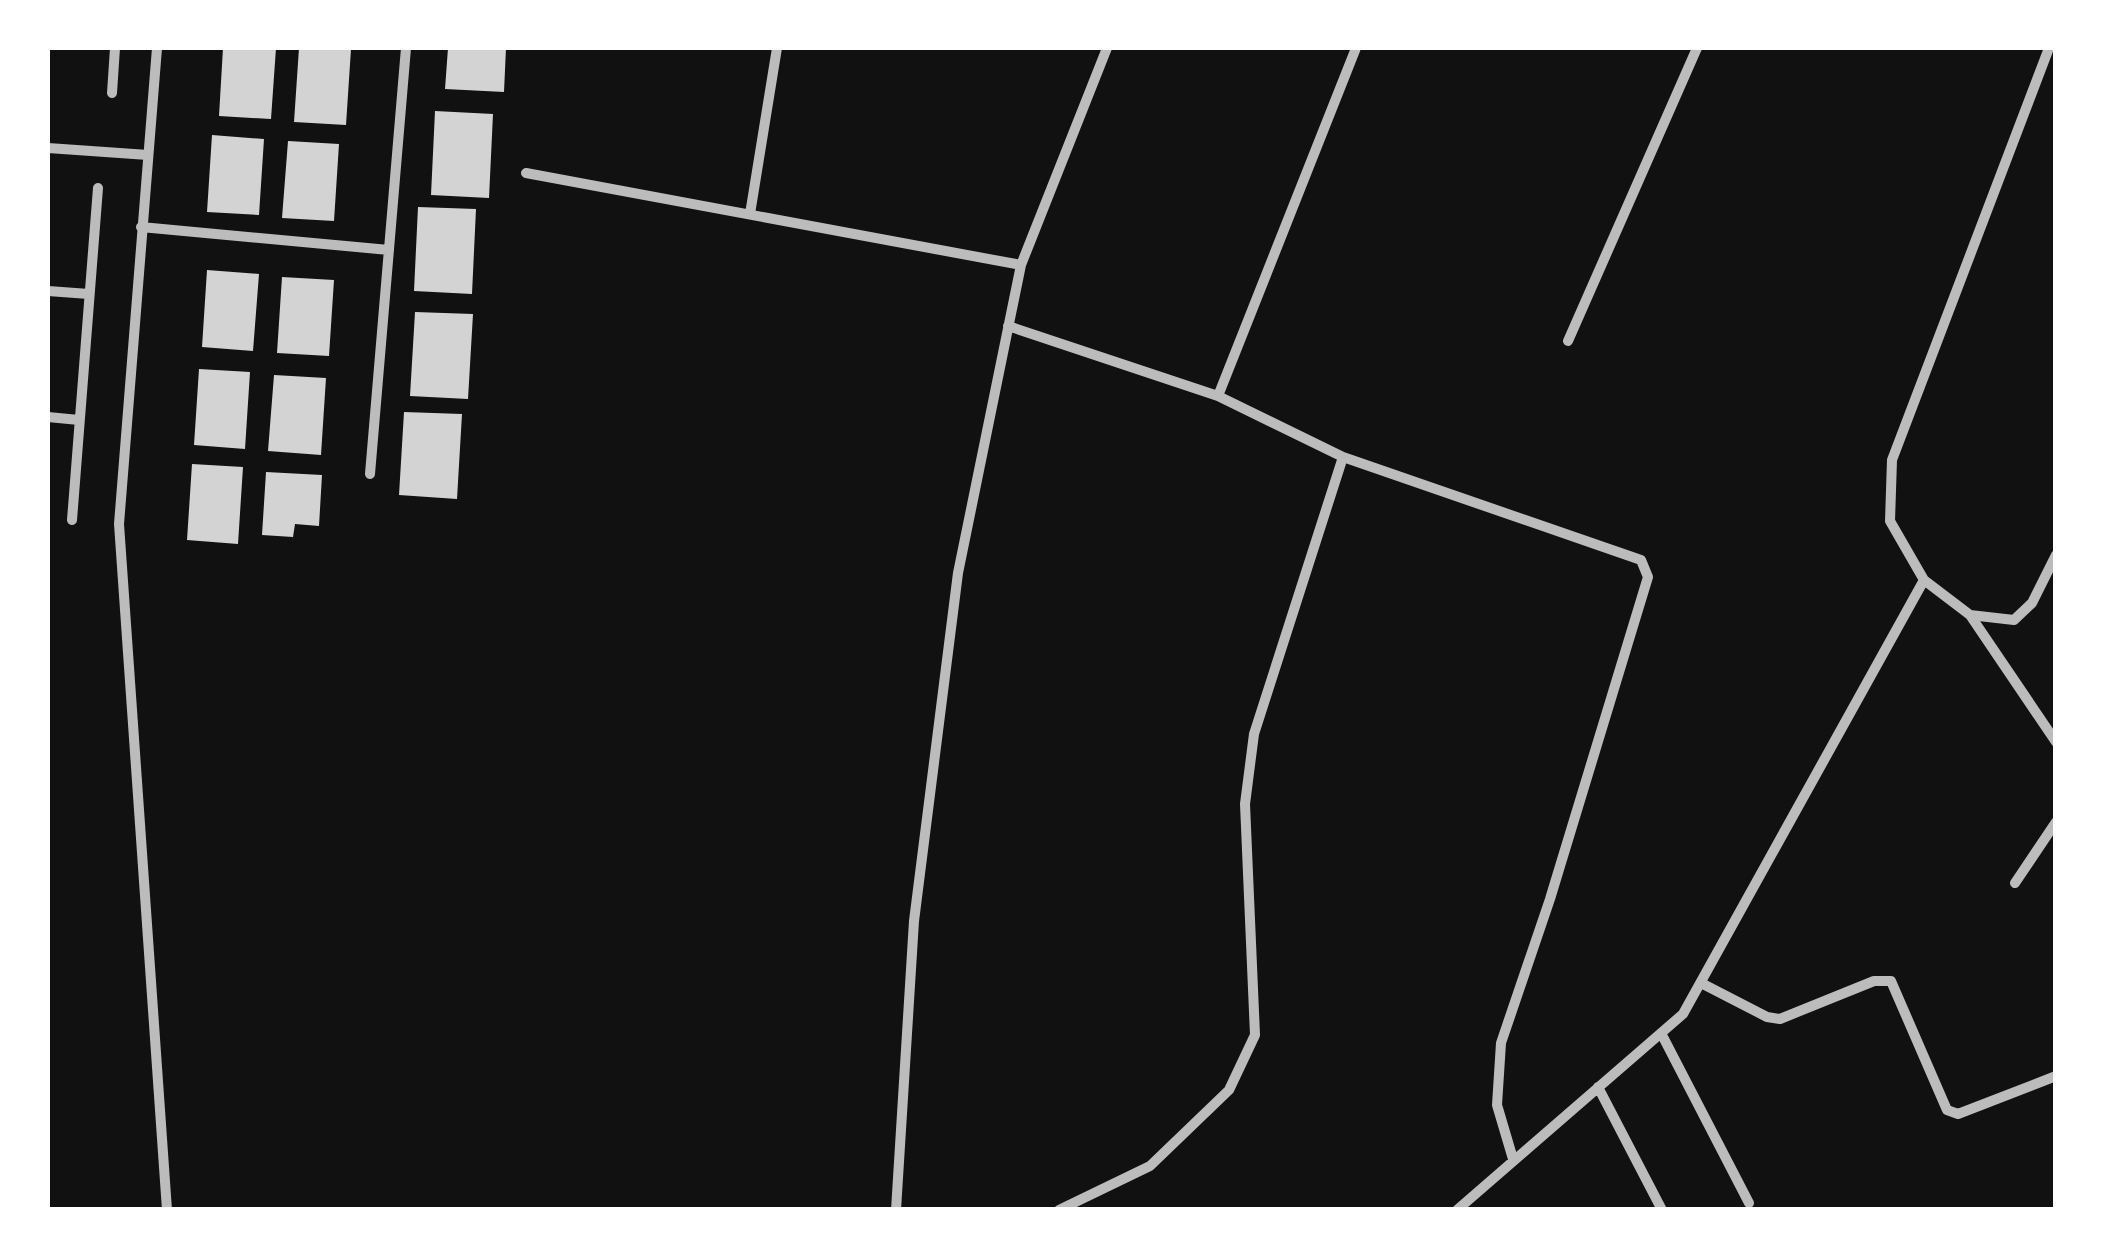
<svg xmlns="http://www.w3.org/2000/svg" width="2103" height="1257" font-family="'Asap Condensed',sans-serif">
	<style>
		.building { fill: #d3d3d3 }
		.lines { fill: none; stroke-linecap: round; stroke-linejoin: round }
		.minor { stroke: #bcbcbc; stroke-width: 10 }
	</style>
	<rect width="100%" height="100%" fill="#111"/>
	<path class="building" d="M223,48H276L271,119L219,116Z
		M299,48L351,49L346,125L294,122Z
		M448,48H506L504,92L445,89Z
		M435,111L493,114L489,198L431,195Z
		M212,135L264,139L259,215L207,212Z
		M288,141L339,144L334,221L282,218Z
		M418,207L476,209L472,294L414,291Z
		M207,270L259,274L253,351L202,347Z
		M282,277L334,280L329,356L277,353Z
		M415,312L473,314L468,399L410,396Z
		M199,369L250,372L245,449L194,445Z
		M274,375L326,378L321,455L268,451Z
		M404,412L462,414L457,499L399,495Z
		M192,464L243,467L238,544L187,540Z
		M266,472L322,475L319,526L295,524L293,537L262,535Z"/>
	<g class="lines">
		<path class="minor" d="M157,48L119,524L167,1210
			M112,93L115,48
			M48,148L148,155
			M526,173L1021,265
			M750,214L777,48
			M141,227L389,250
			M48,291L89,294
			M1008,326L1218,396L1356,48
			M1568,341L1697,48
			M48,417L79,420
			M1343,457L1641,560L1648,577L1550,899L1501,1043L1497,1105L1513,1159
			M370,474L406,48
			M72,520L98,188
			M1924,580L1970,615L2014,620L2032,603L2056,555
			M1970,615L2056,742
			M2015,883L2056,822
			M1701,983L1767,1017L1780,1019L1874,981H1891L1947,1110L1958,1114L2056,1076
			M1661,1033L1749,1203
			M1598,1087L1662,1210
			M896,1210L914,921L958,573L1021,265L1107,48
			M1059,1210L1150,1166L1229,1090L1255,1035L1245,804L1254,734L1343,457L1218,396
			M1457,1210L1683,1014L1924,580L1890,521L1892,460L2049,48"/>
	</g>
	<rect width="2103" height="1257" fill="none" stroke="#ffffff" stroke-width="100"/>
</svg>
